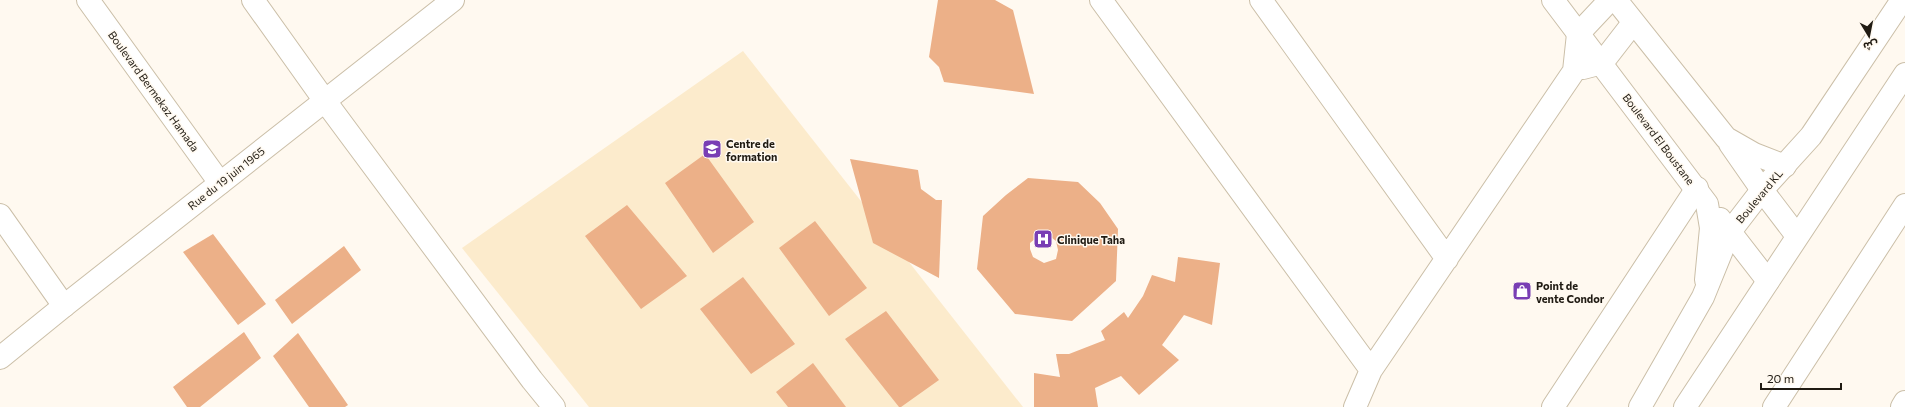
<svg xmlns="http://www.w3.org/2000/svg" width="1905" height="407" font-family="Commissioner,'Noto Sans Arabic',sans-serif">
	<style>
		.built { fill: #fcebcc }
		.building { fill: #ecb088; fill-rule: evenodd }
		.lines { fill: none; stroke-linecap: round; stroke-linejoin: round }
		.street-casing { stroke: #cbbfa8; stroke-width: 24 }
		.secondary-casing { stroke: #cbbfa8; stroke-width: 24 }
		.primary-casing { stroke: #cbbfa8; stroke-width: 24 }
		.street { stroke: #fff; stroke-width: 22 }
		.secondary { stroke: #fff; stroke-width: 22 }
		.primary { stroke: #fff; stroke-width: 22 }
		.labels { text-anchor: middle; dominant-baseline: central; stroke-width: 3; stroke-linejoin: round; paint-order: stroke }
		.street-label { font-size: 11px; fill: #201b13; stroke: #fff9f0 }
		.poi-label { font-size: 11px; font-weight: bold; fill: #201b13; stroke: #fff9f0; text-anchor: start }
	</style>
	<rect width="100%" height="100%" fill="#fff9f0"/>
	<path class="built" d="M743,51L1023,407H589L462,248Z"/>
	<path class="building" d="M938,0H995L1013,10L1034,94L944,82L939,67L929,57Z
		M705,154L754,222L713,253L665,183Z
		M850,159L918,170L921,189L936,200H942L939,278L873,243Z
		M1028,178L1078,182L1100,203L1118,229L1116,281L1072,321L1015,314L977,269L983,216L1006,195ZM1041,234H1047L1056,241L1058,250L1056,259L1044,263L1033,257L1030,249V243Z
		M627,205L687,276L641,309L585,236Z
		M815,221L867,288L829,316L779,248Z
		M213,234L266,304L238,325L183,252Z
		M344,246L361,270L292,324L275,300Z
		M1178,257L1220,263L1212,325L1184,315L1162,345L1179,360L1139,395L1121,376L1095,388L1098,407H1034V373L1060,377L1056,354H1069L1105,340L1101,331L1124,312L1128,318L1143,296L1152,275L1175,282Z
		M743,277L795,344L751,374L700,309Z
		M886,311L939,380L901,407H899L845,339Z
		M244,332L261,358L200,407H187L173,387Z
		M298,333L348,405L345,407H309L273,356Z
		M813,363L846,407H788L776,392Z"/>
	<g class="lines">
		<g class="street-casing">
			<path id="street" d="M88,0L220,183
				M253,0L325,101L532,380L554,407
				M1101,0L1371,370
				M1261,0L1447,259
				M1583,68L1602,63L1633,23
				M0,215L64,306
				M1355,407L1371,370L1574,71L1578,34L1610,0
				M1553,407L1697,188
				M1774,407L1905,205
				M1902,407L1905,402"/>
		</g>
		<g class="secondary-casing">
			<path id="secondary" d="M1553,0L1707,204L1711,228L1706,280
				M1616,0L1726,138L1754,154L1785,166
				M1730,144L1762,190L1797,236
				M1720,219L1768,281
				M0,358L64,306L453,0"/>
		</g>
		<g class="primary-casing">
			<path id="primary" d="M1640,407L1703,297L1729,233L1762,190L1811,136L1902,0
				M1685,407L1905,74"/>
		</g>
		<use href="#street" class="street"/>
		<use href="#secondary" class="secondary"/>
		<use href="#primary" class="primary"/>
	</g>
	<defs>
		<g id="university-square" transform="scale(1)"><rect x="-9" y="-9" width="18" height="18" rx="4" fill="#793eb4" stroke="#fff9f0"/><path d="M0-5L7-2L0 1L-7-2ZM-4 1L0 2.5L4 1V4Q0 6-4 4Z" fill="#fff"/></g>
		<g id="hospital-square" transform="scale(1)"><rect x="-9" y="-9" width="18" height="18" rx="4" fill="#793eb4" stroke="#fff9f0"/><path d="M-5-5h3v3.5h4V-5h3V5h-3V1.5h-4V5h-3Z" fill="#fff"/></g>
		<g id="shop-square" transform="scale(1)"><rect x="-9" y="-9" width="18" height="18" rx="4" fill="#793eb4" stroke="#fff9f0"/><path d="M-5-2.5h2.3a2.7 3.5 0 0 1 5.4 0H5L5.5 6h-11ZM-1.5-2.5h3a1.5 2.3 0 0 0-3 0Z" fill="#fff"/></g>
	</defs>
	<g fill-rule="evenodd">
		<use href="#university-square" x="712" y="149"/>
		<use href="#hospital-square" x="1043" y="239"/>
		<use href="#shop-square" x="1522" y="291"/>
	</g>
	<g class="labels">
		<g class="street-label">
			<text transform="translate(154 91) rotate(54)">Boulevard Bermekaz Hamada</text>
			<text transform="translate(1659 139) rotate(53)">Boulevard El Boustane</text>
			<text transform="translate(226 178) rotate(-38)">Rue du 19 juin 1965</text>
			<text transform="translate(1759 196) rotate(-50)">Boulevard KL</text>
		</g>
		<g class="poi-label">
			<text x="726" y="143">Centre de<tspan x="726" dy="13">formation</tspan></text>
			<text x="1057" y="239">Clinique Taha</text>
			<text x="1536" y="285">Point de<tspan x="1536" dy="13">vente Condor</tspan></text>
		</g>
	</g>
	<g transform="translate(1869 36) rotate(170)" stroke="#fff9f0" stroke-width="3" paint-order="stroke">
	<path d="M0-3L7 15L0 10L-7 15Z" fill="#201b13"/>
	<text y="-6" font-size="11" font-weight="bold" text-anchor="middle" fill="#201b13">ش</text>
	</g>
	<path d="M1761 383v6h80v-6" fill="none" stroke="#201b13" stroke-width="2"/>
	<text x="1767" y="383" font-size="12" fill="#201b13" stroke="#fff9f0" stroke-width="3" paint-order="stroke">20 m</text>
</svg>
